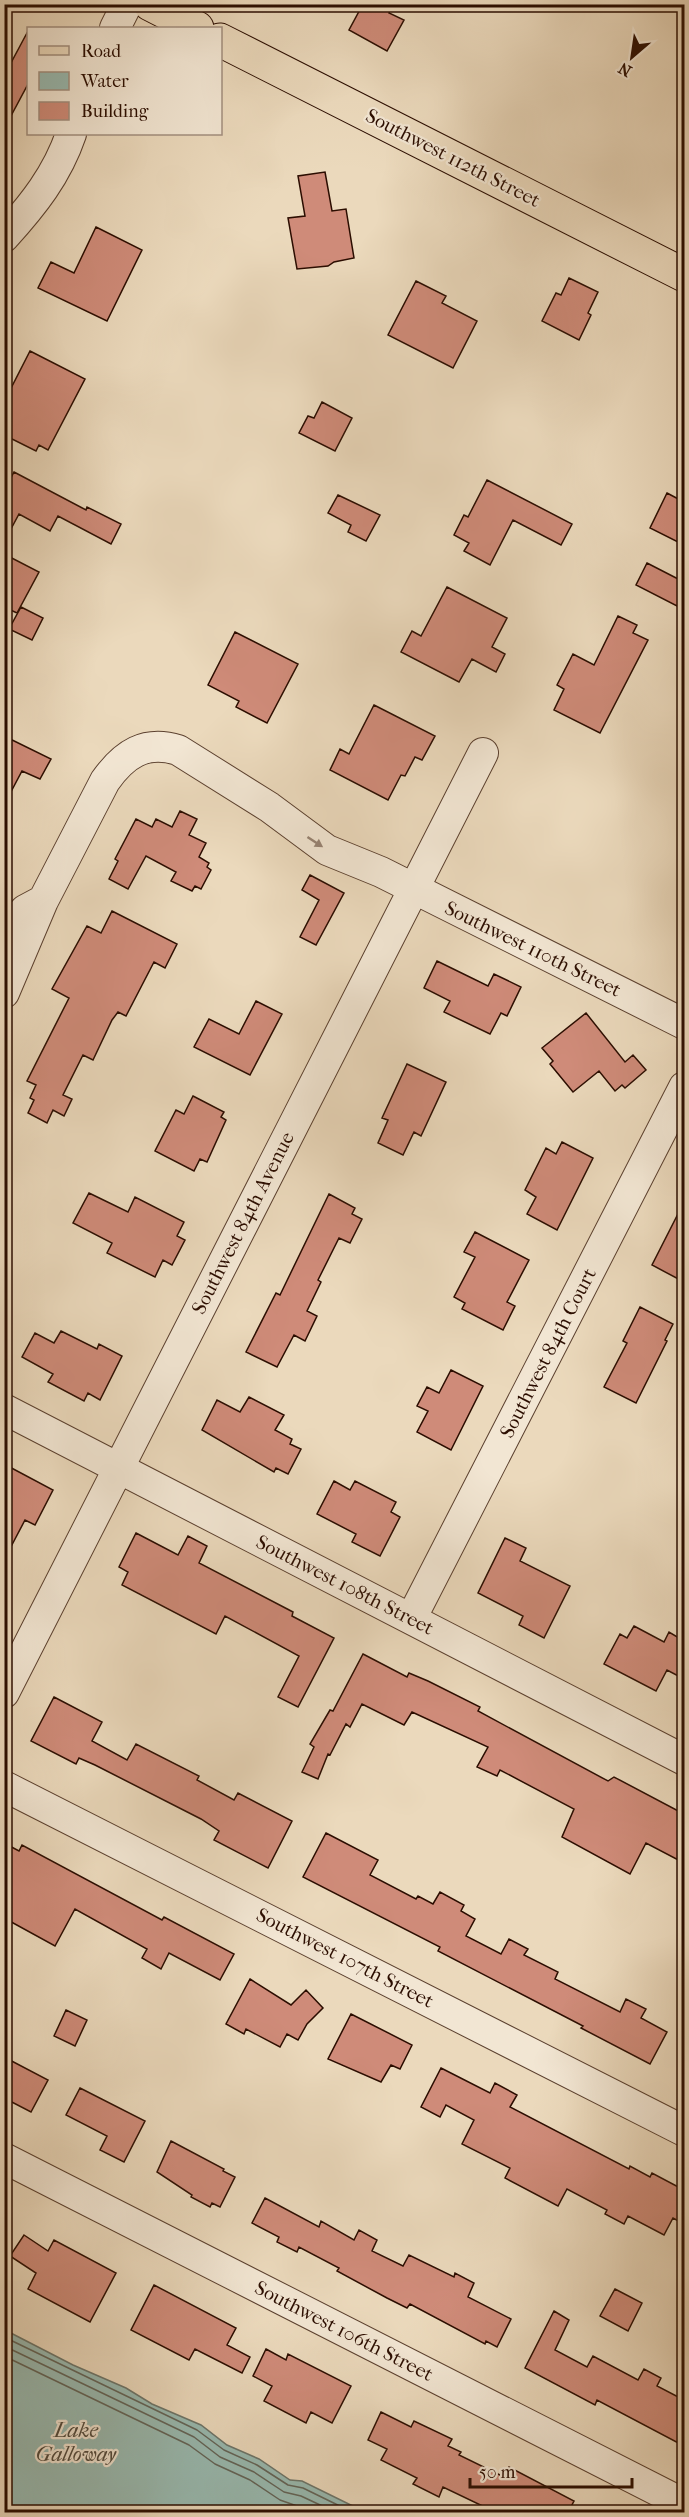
<svg xmlns="http://www.w3.org/2000/svg" width="689" height="2517" font-family="'IM FELL French Canon',serif">
	<style>
		.water { fill: #98bab1; stroke: #6c756a; stroke-width: 1.5 }
		.lines { fill: none; stroke-linecap: round; stroke-linejoin: round }
		.shore { stroke: #626458; stroke-width: 1.5 }
		.building { fill: #cf8b79; stroke: #2b0d00; stroke-width: 1.5 }
		.minor-casing { stroke: #5b402f; stroke-width: 32 }
		.major-casing { stroke: #2b0d00; stroke-width: 35 }
		.minor { stroke: #f2e6d3; stroke-width: 30 }
		.major { stroke: #ebd9bc; stroke-width: 33 }
		.oneway { fill: #988474 }
		.labels { text-anchor: middle; dominant-baseline: central; stroke-width: 4.5; stroke-linejoin: round; paint-order: stroke }
		.street-label { font-size: 20px; fill: #2b0d00; stroke: #f2e6d3 }
		.water-label { font-size: 21px; font-style: italic; fill: #514a3e; stroke: #f2e6d3 }
	</style>
	<rect width="100%" height="100%" fill="#ebd9bc"/>
	<filter id="stains"><feTurbulence type="fractalNoise" baseFrequency=".00333" numOctaves="4"/><feColorMatrix values="0 0 0 0 .2 0 0 0 0 .09 0 0 0 0 .02 0 0 0 .5 -.17"/></filter>
	<radialGradient id="worn" r=".72"><stop offset=".6" stop-color="#630" stop-opacity="0"/><stop offset="1" stop-color="#630" stop-opacity=".3"/></radialGradient>
	<path class="water" d="M5,2330L73,2365L126,2388L152,2404L201,2425L227,2445L259,2459L290,2480L302,2481L365,2512H5Z"/>
	<g class="lines">
		<path class="shore" d="M4,2337L197,2430L224,2450L257,2465L288,2485L303,2488L352,2512
			M4,2346L194,2437L220,2457L254,2472L284,2492L301,2496L335,2512
			M4,2356L189,2445L215,2464L250,2480L280,2500L314,2512"/>
	</g>
	<path class="building" d="M363,4H394L389,13L404,20L387,51L349,30Z
		M28,31V84L4,129V76Z
		M325,172L332,211L346,209L354,258L334,262L328,266L297,269L288,218L305,216L298,176Z
		M96,227L142,250L107,321L38,288L51,262L74,273Z
		M569,278L598,292L588,313L591,315L579,340L542,321L556,293L561,295Z
		M416,281L446,296L442,303L477,321L453,368L388,335Z
		M30,351L85,379L48,450L39,445L36,451L4,435V402Z
		M322,402L352,418L335,451L299,433L308,416L314,418Z
		M14,472L86,510L87,507L121,524L111,544L58,516L50,531L19,514L4,542V491Z
		M487,480L572,524L561,545L513,520L490,565L464,551L469,543L454,535L464,515L468,517Z
		M667,493L684,502V545L650,528Z
		M338,495L380,515L366,541L348,532L351,525L328,513Z
		M4,554L39,572L17,613L4,607Z
		M647,563L684,582V590L677,606L636,585Z
		M447,587L507,618L492,647L505,654L496,672L472,659L459,682L401,652L412,631L421,636Z
		M21,607L43,618L32,640L9,629Z
		M618,616L637,625L633,633L648,640L600,733L554,710L564,689L557,685L573,654L594,665Z
		M235,632L298,664L267,723L236,707L239,701L208,685Z
		M374,705L435,736L422,760L415,757L405,776L401,775L388,800L330,770L340,749L349,754Z
		M4,736L51,759L40,779L22,771L4,805Z
		M180,811L197,819L189,835L206,843L199,857L209,863L207,867L211,870L201,889L195,886L192,891L171,881L176,872L146,856L128,889L109,879L118,861L115,859L136,819L152,827L156,819L172,827Z
		M310,875L344,893L316,945L300,937L319,900L302,890Z
		M112,911L177,944L165,968L154,962L126,1016L118,1012L112,1020L93,1060L83,1055L63,1095L72,1099L64,1116L53,1110L47,1123L28,1113L34,1100L30,1098L36,1085L27,1081L69,998L52,989L87,926L101,933Z
		M437,961L488,986L494,974L521,987L507,1016L501,1013L490,1034L444,1012L450,1001L424,988Z
		M256,1001L282,1014L250,1075L194,1047L209,1019L239,1034Z
		M586,1013L625,1062L633,1055L646,1070L625,1088L622,1085L615,1091L599,1071L573,1092L550,1064L553,1061L542,1048Z
		M407,1064L446,1082L421,1136L414,1132L403,1155L378,1143L388,1120L382,1118Z
		M193,1096L224,1112L221,1117L226,1120L207,1162L200,1159L194,1171L155,1151L176,1110L184,1114Z
		M562,1142L593,1158L557,1230L527,1214L536,1197L525,1190L546,1148L556,1154Z
		M89,1193L128,1212L135,1197L184,1222L177,1236L185,1240L172,1265L163,1260L155,1277L107,1253L112,1243L73,1223Z
		M329,1194L355,1208L352,1214L362,1219L350,1243L339,1238L318,1280L321,1282L307,1311L317,1316L305,1341L294,1335L277,1367L246,1352L276,1293L280,1295Z
		M684,1202V1282L652,1265Z
		M475,1232L529,1260L507,1302L515,1306L503,1330L462,1309L465,1303L454,1297L475,1257L464,1252Z
		M640,1307L673,1324L665,1340L667,1341L636,1403L604,1387L627,1343L623,1341Z
		M61,1331L97,1349L99,1344L122,1356L100,1400L88,1393L84,1401L48,1382L53,1374L22,1357L35,1333L54,1343Z
		M451,1370L483,1386L451,1450L417,1432L428,1411L417,1406L427,1387L439,1393Z
		M249,1397L284,1415L275,1430L292,1439L290,1444L301,1449L288,1474L276,1468L274,1472L202,1430L217,1400L240,1412Z
		M4,1464L53,1490L35,1525L25,1520L4,1560Z
		M334,1481L350,1490L355,1481L396,1502L391,1512L400,1517L380,1556L352,1542L356,1534L317,1514Z
		M136,1533L178,1555L188,1536L207,1546L199,1563L293,1612L292,1616L334,1638L298,1707L278,1697L299,1656L225,1616L216,1634L122,1585L128,1572L119,1567Z
		M505,1538L526,1548L520,1561L570,1586L544,1638L519,1625L523,1616L478,1593Z
		M634,1626L664,1642L669,1632L684,1641V1679L667,1670L656,1691L604,1664L620,1634L627,1638Z
		M363,1654L407,1677L409,1673L428,1681L480,1707L478,1711L608,1781L614,1777L684,1814V1863L646,1843L630,1874L562,1837L574,1809L500,1770L497,1776L477,1767L488,1747L412,1712L404,1725L362,1704L350,1727L346,1724L330,1755L328,1754L318,1779L302,1772L314,1747L310,1744L330,1710L333,1711Z
		M54,1697L102,1722L92,1741L127,1760L136,1744L199,1776L197,1780L234,1800L238,1793L292,1821L268,1868L214,1840L219,1831L201,1819L95,1765L79,1758L76,1764L31,1741Z
		M326,1833L378,1860L370,1875L416,1899L418,1896L433,1904L440,1892L464,1905L461,1911L475,1919L466,1936L501,1954L509,1939L528,1949L524,1955L558,1972L555,1979L620,2012L626,1999L646,2009L641,2018L667,2032L650,2064L581,2028L583,2026L438,1951L440,1947L303,1877Z
		M4,1843L19,1851L22,1845L162,1920L164,1917L234,1954L220,1980L169,1953L161,1969L142,1958L147,1949L75,1909L55,1946L4,1918Z
		M250,1979L291,2005L306,1990L323,2008L307,2024L298,2040L287,2034L280,2047L246,2029L244,2034L226,2024Z
		M66,2010L87,2020L75,2046L54,2036Z
		M351,2014L412,2045L400,2069L391,2065L381,2082L328,2059Z
		M4,2057L48,2080L31,2112L4,2098Z
		M441,2068L490,2093L495,2083L517,2095L510,2107L629,2169L630,2166L650,2177L652,2173L684,2190V2224L673,2218L664,2235L628,2216L624,2224L605,2214L607,2210L567,2189L558,2206L505,2178L510,2168L462,2144L474,2120L446,2105L440,2117L421,2107Z
		M80,2088L145,2121L124,2162L100,2150L107,2136L66,2115Z
		M171,2141L224,2169L223,2171L235,2177L220,2207L212,2203L210,2207L191,2197L192,2195L157,2172Z
		M265,2198L319,2227L321,2221L354,2240L359,2230L377,2240L372,2251L403,2266L409,2255L454,2277L455,2273L474,2283L468,2297L511,2319L497,2347L486,2341L485,2344L410,2304L407,2308L387,2298L337,2271L339,2268L299,2247L297,2252L277,2242L279,2237L252,2223Z
		M24,2235L48,2251L54,2240L116,2273L90,2322L28,2289L36,2273L10,2256Z
		M154,2285L236,2328L227,2345L250,2357L242,2373L195,2349L189,2360L131,2330Z
		M615,2289L642,2303L628,2331L600,2316Z
		M554,2311L569,2320L555,2350L587,2367L593,2356L638,2380L644,2369L661,2378L657,2386L684,2400V2446L597,2400L595,2405L525,2368Z
		M266,2349L286,2360L288,2354L351,2386L332,2423L311,2412L306,2423L264,2401L272,2386L253,2376Z
		M381,2412L411,2427L414,2421L452,2439L448,2446L461,2452L459,2455L504,2477L509,2467L574,2501L568,2512H495L443,2487L439,2497L413,2484L417,2478L381,2460L387,2449L368,2440Z"/>
	<g class="lines">
		<g class="minor-casing">
			<path id="minor" d="M115,28L127,4
				M4,237C33,205 57,175 71,134
				M4,933L25,910L40,902
				M4,993L43,901L105,781C124,754 145,740 178,750L269,807L327,850L381,872L684,1024
				M4,1409L684,1760
				M411,1619L684,1087
				M4,1693L483,753
				M4,1786L684,2131
				M4,2158L684,2504"/>
		</g>
		<g class="major-casing">
			<path id="major" d="M150,4L197,28
				M220,40L684,275"/>
		</g>
		<use href="#minor" class="minor"/>
		<use href="#major" class="major"/>
	</g>
	<defs><path id="oneway-solid" d="M-6-.8H1V-3.2L6.5 0L1 3.2V.8H-6Z" transform="scale(1.5)"/></defs>
	<use class="oneway" href="#oneway-solid" transform="translate(315 842) rotate(33)"/>
	<g class="labels">
		<g class="street-label">
			<text transform="translate(453 158) rotate(27)">Southwest 112th Street</text>
			<text transform="translate(533 949) rotate(26)">Southwest 110th Street</text>
			<text transform="translate(243 1223) rotate(-63)">Southwest 84th Avenue</text>
			<text transform="translate(548 1353) rotate(-63)">Southwest 84th Court</text>
			<text transform="translate(345 1585) rotate(27)">Southwest 108th Street</text>
			<text transform="translate(345 1958) rotate(27)">Southwest 107th Street</text>
			<text transform="translate(344 2331) rotate(27)">Southwest 106th Street</text>
		</g>
		<g class="water-label">
			<text x="76" y="2430">Lake<tspan x="76" dy="24">Galloway</tspan></text>
		</g>
	</g>
	<rect width="689" height="2517" fill="none" stroke="#ebd9bc" stroke-width="24"/>
	<rect x="6" y="6" width="677" height="2505" fill="none" stroke="#2b0d00" stroke-width="3"/>
	<rect x="12" y="12" width="665" height="2493" fill="none" stroke="#2b0d00" stroke-width="1.5"/>
	<rect x="27" y="27" width="195" height="108" fill="#f2e6d3" stroke="#a28f7f" stroke-width="1.5"/>
	<rect x="39" y="46" width="30" height="9" fill="#ebd9bc" stroke="#a28f7f" stroke-width="1.5"/>
	<text x="81" y="57" font-size="18" fill="#2b0d00">Road</text>
	<rect x="39" y="72" width="30" height="18" fill="#98bab1" stroke="#a28f7f" stroke-width="1.5"/>
	<text x="81" y="87" font-size="18" fill="#2b0d00">Water</text>
	<rect x="39" y="102" width="30" height="18" fill="#cf8b79" stroke="#a28f7f" stroke-width="1.5"/>
	<text x="81" y="117" font-size="18" fill="#2b0d00">Building</text>
	<g transform="translate(632 57) rotate(209)" stroke="#f2e6d3" stroke-width="4.5" paint-order="stroke">
	<path d="M0-4.5L10 22L0 15L-10 22Z" fill="#2b0d00"/>
	<text y="-9" font-size="16" font-weight="bold" text-anchor="middle" fill="#2b0d00">N</text>
	</g>
	<path d="M470 2478v9h162v-9" fill="none" stroke="#2b0d00" stroke-width="3"/>
	<text x="479" y="2478" font-size="18" fill="#2b0d00" stroke="#f2e6d3" stroke-width="4.5" paint-order="stroke">50 m</text>
	<rect width="100%" height="100%" filter="url(#stains)"/>
	<rect width="100%" height="100%" fill="url(#worn)"/>
</svg>
